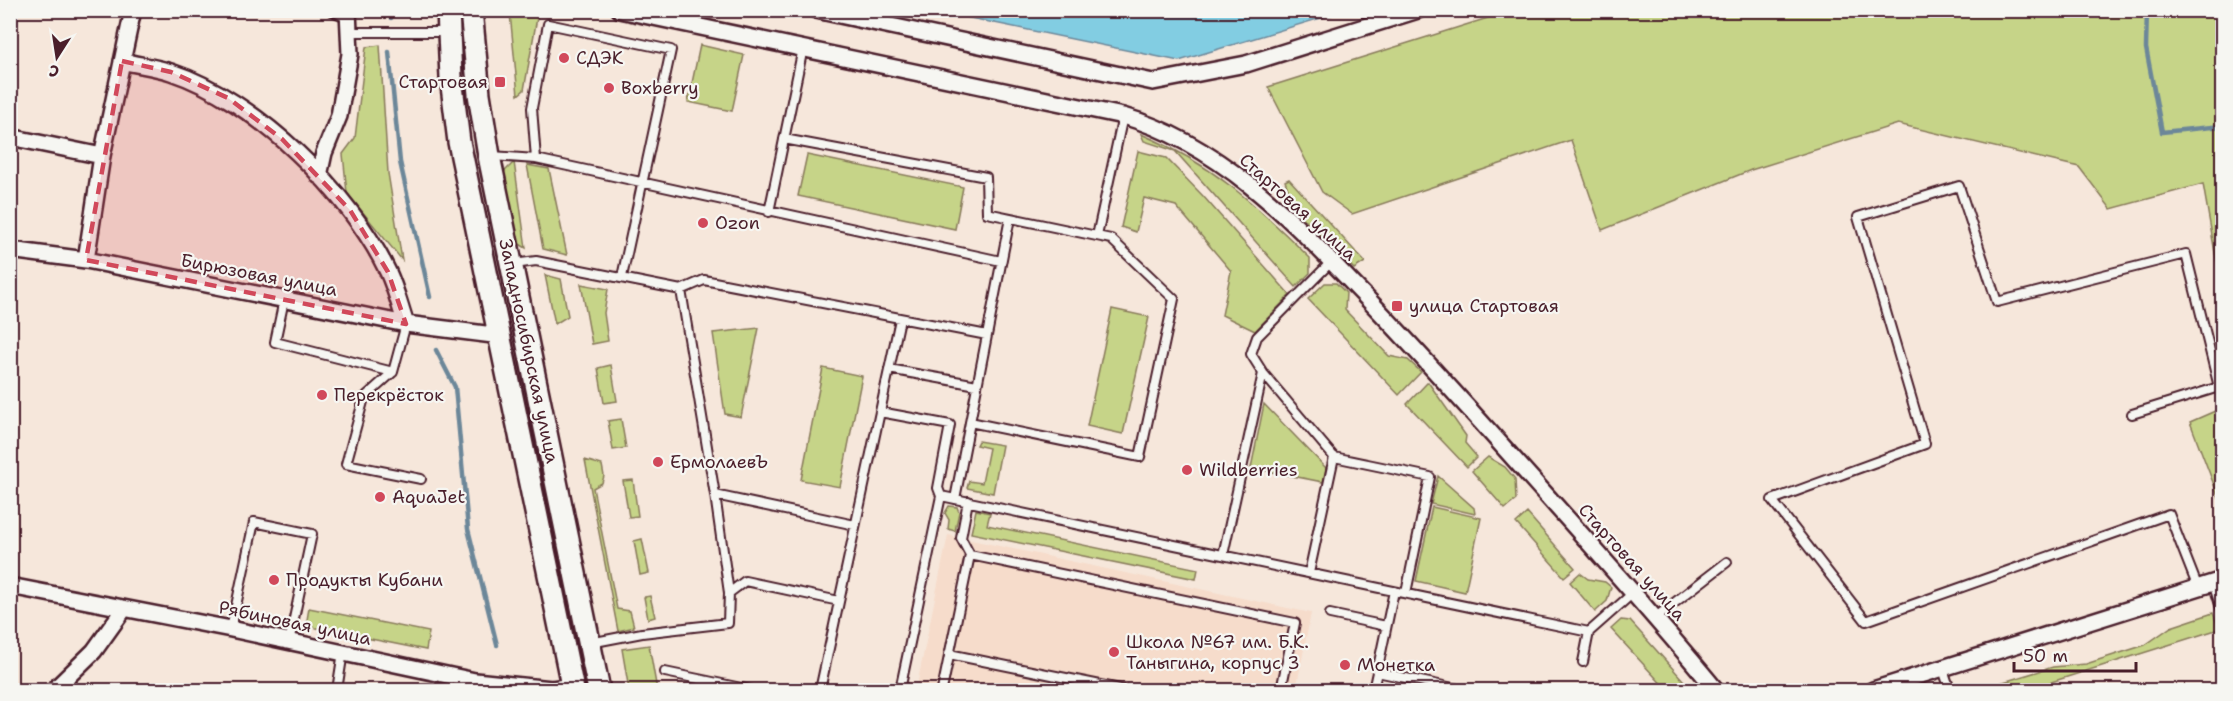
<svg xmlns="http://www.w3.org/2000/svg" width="2233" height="701" font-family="'Shantell Sans',sans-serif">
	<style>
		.built { fill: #f6dccb }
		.green { fill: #c6d488; stroke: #887a5a; stroke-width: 1.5 }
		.water { fill: #82cde2; stroke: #6c8799; stroke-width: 1.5 }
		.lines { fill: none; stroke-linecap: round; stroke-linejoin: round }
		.stream { stroke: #6c8799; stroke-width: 4.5 }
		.service-casing { stroke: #4a1f2b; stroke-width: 12 }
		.minor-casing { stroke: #4a1f2b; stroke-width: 20 }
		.secondary-casing { stroke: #4a1f2b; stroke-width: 26 }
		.service { stroke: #f6f6f2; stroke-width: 8 }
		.minor { stroke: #f6f6f2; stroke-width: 15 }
		.secondary { stroke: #f6f6f2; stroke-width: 21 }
		.marked { fill: #d1495b; fill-opacity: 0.2; stroke: #d1495b; stroke-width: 4.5; stroke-dasharray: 12 8; stroke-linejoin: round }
		.poi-dot { fill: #d1495b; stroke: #f6f6f2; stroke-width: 2 }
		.labels { text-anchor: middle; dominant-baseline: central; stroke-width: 4.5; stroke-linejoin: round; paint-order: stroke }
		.poi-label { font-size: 18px; fill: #4a1f2b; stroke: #f6f6f2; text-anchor: start }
		.street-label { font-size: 18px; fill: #4a1f2b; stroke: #f6f6f2 }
	</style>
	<rect width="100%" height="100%" fill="#f6e7db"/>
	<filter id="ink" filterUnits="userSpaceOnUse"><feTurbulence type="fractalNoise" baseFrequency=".0167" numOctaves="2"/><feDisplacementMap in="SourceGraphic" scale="12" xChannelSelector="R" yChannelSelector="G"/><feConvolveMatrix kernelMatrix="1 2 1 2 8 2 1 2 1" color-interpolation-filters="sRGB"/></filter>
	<g filter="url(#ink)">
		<path class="built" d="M948,535L1311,613L1296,690H916Z"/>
		<path class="green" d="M1510,11H2222V293L2203,184L2111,209L2079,167L1898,124L1751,170L1602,230L1571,140L1352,214L1322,192L1268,87Z
			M538,12L524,90L518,95L510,13Z
			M380,45L388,173L402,260L347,193L343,154L355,138L366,47Z
			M700,45L744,55L732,111L688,102Z
			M1141,134C1213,164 1255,204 1310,258V273L1296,287L1175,151L1144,141Z
			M1138,151L1166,158L1203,196L1290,295L1255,331L1222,315L1231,271L1176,206L1144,198L1136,232L1121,227Z
			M807,155L963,187L955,229L798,196Z
			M514,162L526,248L516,242L501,175Z
			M527,165L549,169L567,255L543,249Z
			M1289,179L1365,262L1354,269L1295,210L1285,181Z
			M545,275L561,279L568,316L555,324Z
			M1325,283H1336L1346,293L1345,310L1389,356L1408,360L1421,372L1399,395L1308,299Z
			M581,284L608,289L604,313L608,341L592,344Z
			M1112,309L1149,317L1123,434L1087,426Z
			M759,328L741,417L725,414L713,333Z
			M611,365L617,401L604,403L598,368Z
			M823,368L862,376L840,487L801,480Z
			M1428,382L1466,436L1465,443L1477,457L1467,467L1407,404Z
			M1264,404L1326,468L1323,482L1251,468Z
			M2222,408V506L2190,422Z
			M621,419L626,448L613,450L608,421Z
			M978,441L1002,445L993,493L967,488L969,481L982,483L989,448L976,445Z
			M1488,457L1505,467L1515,479L1516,500L1505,509L1472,471Z
			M585,460L602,465L604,476L602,483L593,488L617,609L630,611L634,627L618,631Z
			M1438,476L1474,508L1475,514L1431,504Z
			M633,480L638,516L629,517L623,481Z
			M949,506L957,507L959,512L955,531L948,529L949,520L945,513Z
			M1432,507L1481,518L1465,592L1416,581Z
			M976,510L990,513L987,525L1198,569L1196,579L971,533Z
			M1527,513L1575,568L1564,577L1516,523Z
			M642,539L649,573L640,575L634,541Z
			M1580,573L1588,579L1605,582L1611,587L1607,601L1595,612L1570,582Z
			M650,596L655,617L648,619L644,597Z
			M309,608L429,632L426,650L306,626Z
			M2213,613L2219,629L2026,690H1977L2053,667L2086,664L2145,645L2171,627Z
			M1621,620L1630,621L1692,690H1667L1611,629Z
			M649,645L657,690H629L622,649Z"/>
		<path class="water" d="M936,11L1344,10V11L1179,61Z"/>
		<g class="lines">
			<path class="stream" d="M2147,10L2146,48L2162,132L2222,126
				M391,18V10
				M389,52L400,162L430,297
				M436,350L455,387L468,529L497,645"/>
			<g class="service-casing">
				<path id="service" d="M330,10L348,18
					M349,32H447
					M784,139L986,177L987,213L1111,239L1174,299L1140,457L970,422
					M492,156L536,159L1001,261
					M536,159L532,108L548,24L671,50L622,277
					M769,212L803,48
					M1097,236L1123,116
					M514,264L536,261L681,290L704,280L987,335
					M284,300L275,342L393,372
					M406,324L393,372L364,398L346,464L421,479
					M889,369L977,385
					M1263,373L1334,457
					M880,412L950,425L938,488L941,496
					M2132,414L2219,387L2186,254L1997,302L1959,186L1858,217L1925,444L1772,500L1866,621L2169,514L2198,588
					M715,495L855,525
					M955,499L1010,218
					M968,501L961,538L970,555
					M1223,555L1263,373L1251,354L1257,337L1332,261
					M1309,573L1334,457L1430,477L1406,593
					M2213,583L2222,611
					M729,593L745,581L839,601
					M1330,614L1386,626
					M1656,617L1727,562
					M231,629L254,522L312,534L289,642
					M590,643L642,633L728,623L729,593L715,495L681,290
					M949,654L1125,690
					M1583,662L1589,632L1633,593
					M1943,669L1950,690
					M665,672L751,690
					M1377,672L1394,591
					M337,690L343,652
					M820,690L900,319
					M900,690L941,496L1589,632
					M942,690L970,555L1295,623L1281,690
					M1373,690L1377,672L1463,690"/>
			</g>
			<g class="minor-casing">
				<path id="minor" d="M620,10L1123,116C1218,143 1290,218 1357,288C1406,338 1452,390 1498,441C1572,524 1646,605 1716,690
					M816,10L1153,82L1246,64L1418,10
					M122,61C138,65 155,67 171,72C256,100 350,192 388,272C396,289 400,307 406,324
					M10,137L102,156
					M319,176L324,153L339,116L350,54L348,10
					M10,250L86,260L406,324L501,336
					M86,260L102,156L133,10
					M10,586L231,629L475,681L552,689L572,686
					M54,690L94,651L124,609
					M1873,690L2222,580"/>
			</g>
			<g class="secondary-casing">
				<path id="secondary" d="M448,10L451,78L459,142L573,690
					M471,10L479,94L489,156L599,690"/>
			</g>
			<use href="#service" class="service"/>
			<use href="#minor" class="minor"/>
			<use href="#secondary" class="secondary"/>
		</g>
	</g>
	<path class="marked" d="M122,61L171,72L228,98L282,139L350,210L388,272L406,324L86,260Z"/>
	<g class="poi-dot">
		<circle cx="564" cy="58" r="6"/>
		<rect x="494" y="76" width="12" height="12" rx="3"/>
		<circle cx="609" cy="88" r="6"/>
		<circle cx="703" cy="223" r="6"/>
		<rect x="1391" y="300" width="12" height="12" rx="3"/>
		<circle cx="322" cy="395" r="6"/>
		<circle cx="658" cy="462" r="6"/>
		<circle cx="1187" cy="470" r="6"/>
		<circle cx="380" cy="497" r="6"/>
		<circle cx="274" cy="580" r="6"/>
		<circle cx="1114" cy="652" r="6"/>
		<circle cx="1345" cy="665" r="6"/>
	</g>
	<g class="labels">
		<g class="poi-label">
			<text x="576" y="58">СДЭК</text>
			<text x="488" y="82" text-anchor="end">Стартовая</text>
			<text x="621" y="88">Boxberry</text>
			<text x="715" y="223">Ozon</text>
			<text x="1409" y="306">улица Стартовая</text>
			<text x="334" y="395">Перекрёсток</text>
			<text x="670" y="462">ЕрмолаевЪ</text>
			<text x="1199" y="470">Wildberries</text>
			<text x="392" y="497">AquaJet</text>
			<text x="286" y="580">Продукты Кубани</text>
			<text x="1126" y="642">Школа №67 им. Б.К.<tspan x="1126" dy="21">Таныгина, корпус 3</tspan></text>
			<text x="1357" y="665">Монетка</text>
		</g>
		<g class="street-label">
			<text transform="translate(1298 207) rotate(42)">Стартовая улица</text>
			<text transform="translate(259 275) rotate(11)">Бирюзовая улица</text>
			<text transform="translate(529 351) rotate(78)">Западносибирская улица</text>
			<text transform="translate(1632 562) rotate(48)">Стартовая улица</text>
			<text transform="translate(295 623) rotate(12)">Рябиновая улица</text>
		</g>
	</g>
	<rect width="2233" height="701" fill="none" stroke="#f6f6f2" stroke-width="36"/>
	<rect x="18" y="18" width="2197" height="665" fill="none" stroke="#4a1f2b" stroke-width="2" filter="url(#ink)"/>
	<g transform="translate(57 57) rotate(192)" stroke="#f6f6f2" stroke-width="4.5" paint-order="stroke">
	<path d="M0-4.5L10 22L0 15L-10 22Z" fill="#4a1f2b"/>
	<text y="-9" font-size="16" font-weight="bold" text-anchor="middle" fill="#4a1f2b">С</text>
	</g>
	<path d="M2014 662v9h122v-9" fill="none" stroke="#4a1f2b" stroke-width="3"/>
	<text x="2023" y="662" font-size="18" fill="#4a1f2b" stroke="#f6f6f2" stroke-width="4.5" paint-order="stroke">50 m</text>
</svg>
